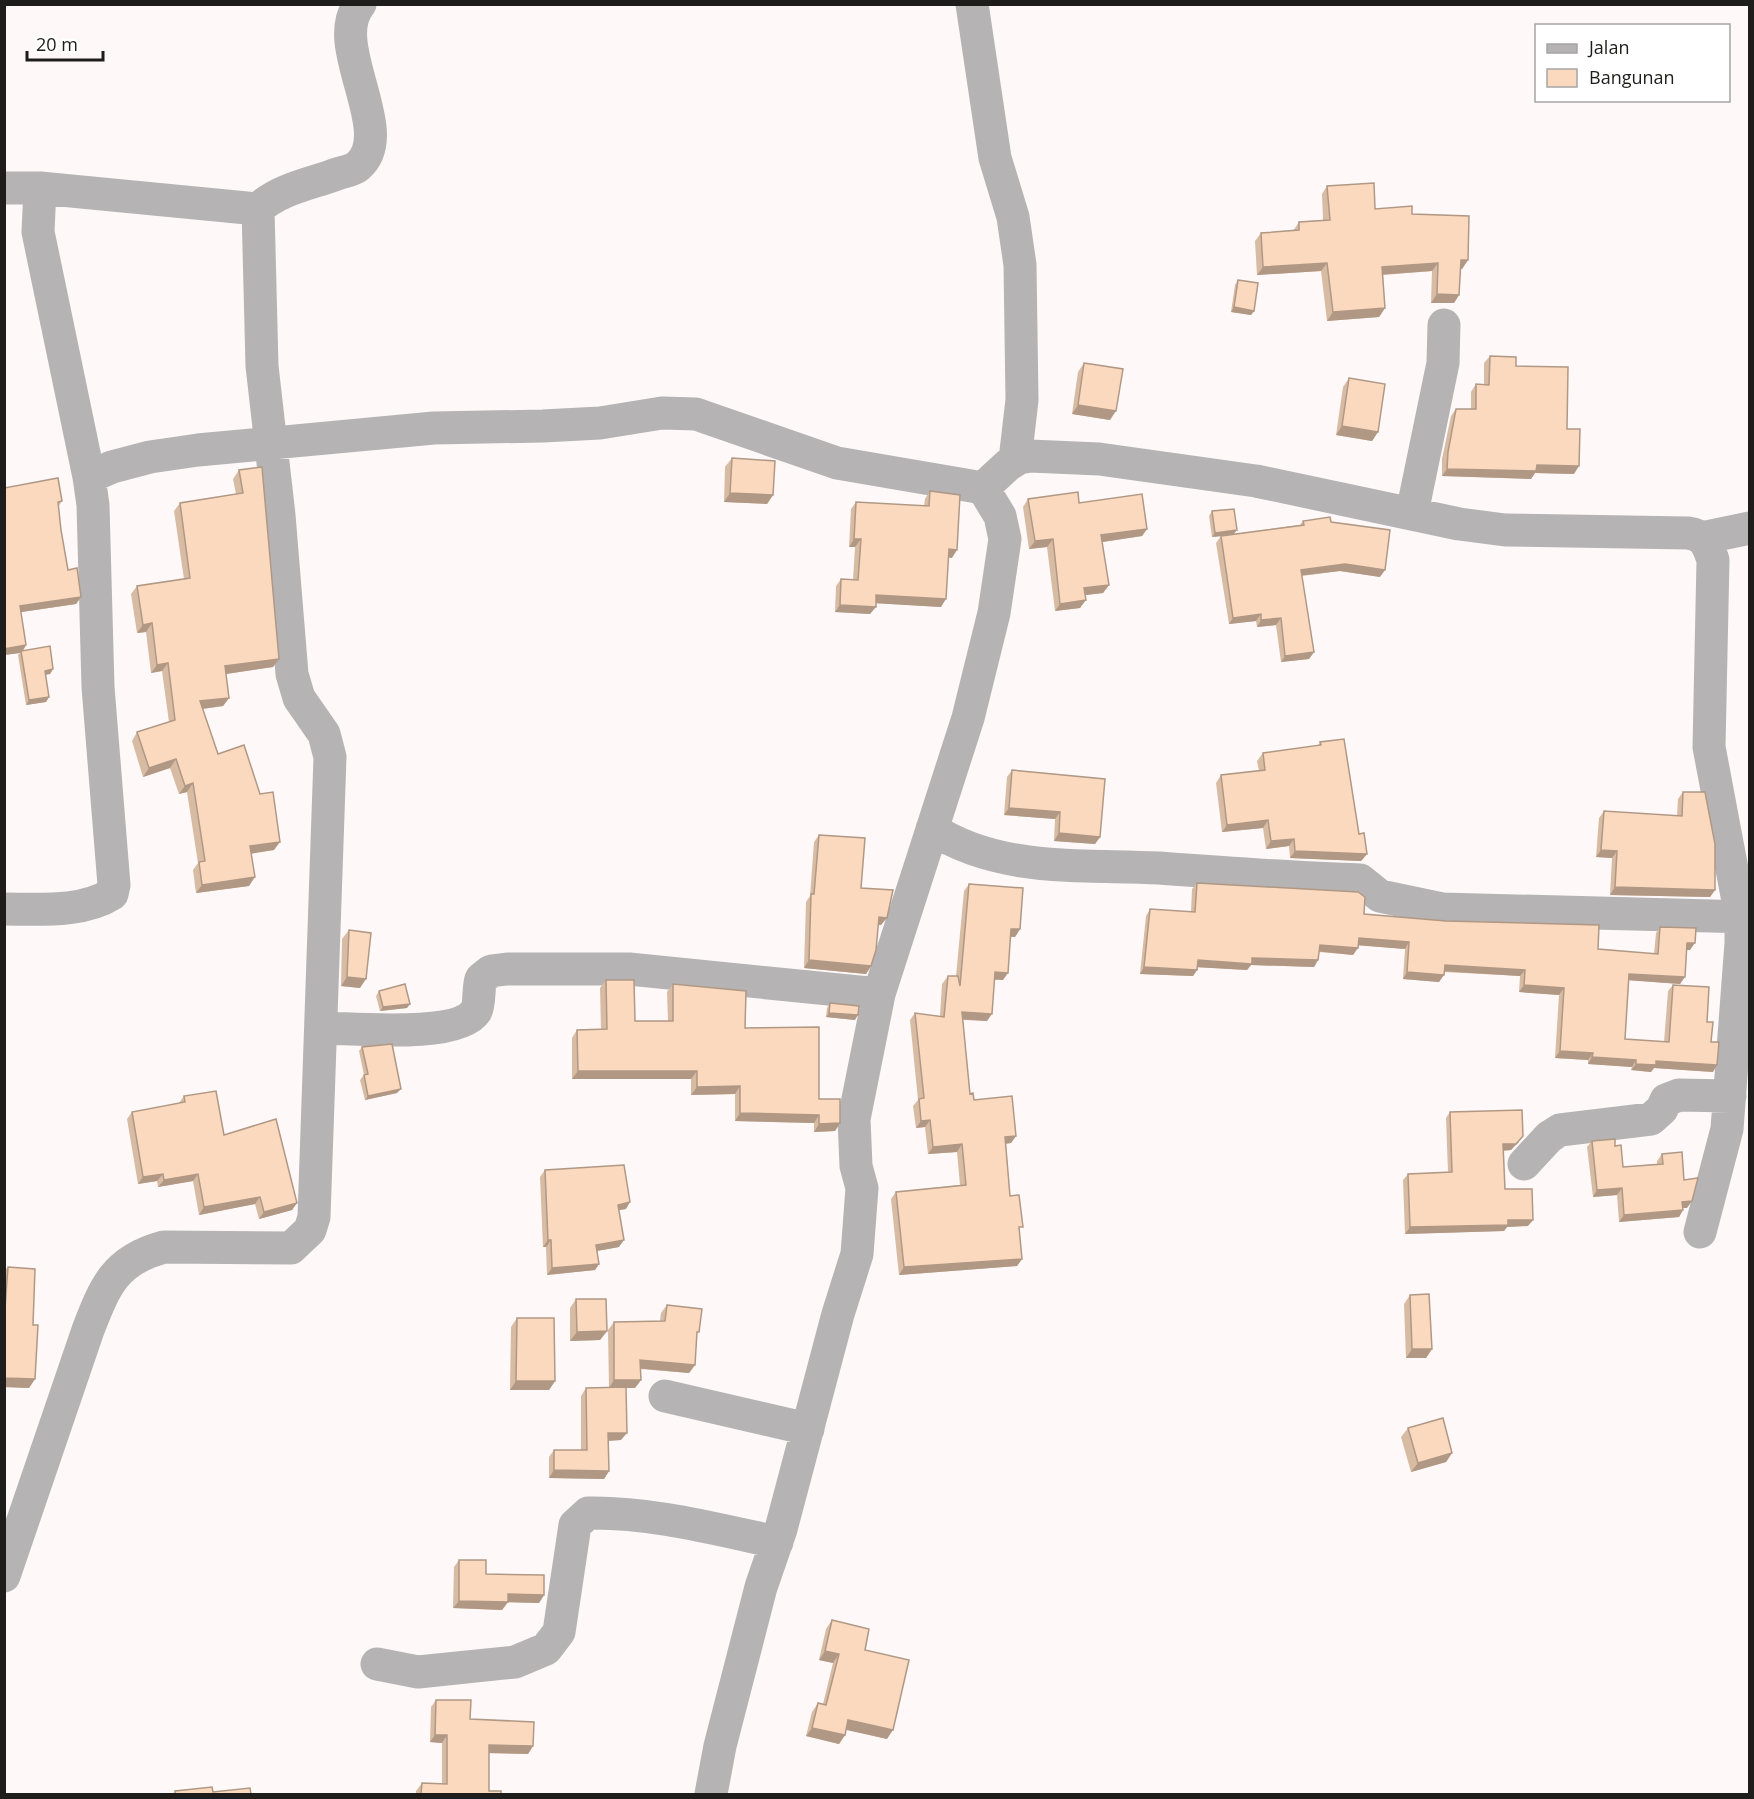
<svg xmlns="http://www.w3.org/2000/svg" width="1754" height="1799" font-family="'Open Sans',sans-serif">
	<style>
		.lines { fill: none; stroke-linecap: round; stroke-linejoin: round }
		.minor { stroke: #b5b3b4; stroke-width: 33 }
		.wall { fill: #d8bba3 }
		.shaded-wall { fill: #b09885 }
		.building { fill: #fbd9be; stroke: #b09885; stroke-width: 1.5 }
	</style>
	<rect width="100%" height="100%" fill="#fef9f8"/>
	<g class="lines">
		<path class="minor" d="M972,4L995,158L1013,217L1020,265L1022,400L1015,460
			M4,188H40L258,209L262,366L279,515L292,674L299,698L324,734L330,757L314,1217L310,1230L291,1248L164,1247C115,1260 105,1286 88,1330L4,1576
			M40,188L38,232L89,477
			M258,209C279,189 310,184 337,174C343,172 354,170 358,166C398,132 326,44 360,4
			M983,488L1008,465L1019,458L1030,456L1099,459L1256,481L1459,524L1505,530L1688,533C1705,535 1708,546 1713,560L1709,747L1741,917V943L1727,1129L1700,1232
			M1412,513L1443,363L1444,325
			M1702,538L1750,528
			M932,829C1000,873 1082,864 1159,868C1226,873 1293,878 1360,880L1380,896L1442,909L1750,917
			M4,909C39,909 82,913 112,894L114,885L98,687L93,505L89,477L112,467L150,457L198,450L434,428L543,426L600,423L662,413L696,414L837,463L983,488L1000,516L1005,539L994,613L968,718L879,994L854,1119L856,1166L862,1188L857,1254L838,1314L781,1529L761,1587L720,1746L711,1794
			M321,1028C353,1028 458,1039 476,1011C480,1004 478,988 481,979L491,971L507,969H629L879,994
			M1524,1164L1549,1137L1560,1130L1651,1119L1662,1109L1666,1100L1679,1095L1730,1096
			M665,1396L808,1429
			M377,1664L418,1672L515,1662L546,1649L559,1632L575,1525L588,1513C652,1512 715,1529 777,1542"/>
	</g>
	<path class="wall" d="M1327,186L1375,209L1412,214L1468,260L1462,269H1460L1459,295L1454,303H1431L1432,271L1383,275L1385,308L1379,317L1327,321L1321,271L1257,275L1255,241L1261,233L1293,231L1299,222L1323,220L1322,194Z
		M1238,280L1254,311L1251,315L1231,312L1235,285Z
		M1490,356L1516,366L1567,429L1574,474L1535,473L1531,479L1442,476V459L1451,416L1456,409H1471V392L1476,384L1484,385V363Z
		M1084,363L1110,420L1072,414L1078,372Z
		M1349,378L1378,432L1372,441L1336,435L1343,387Z
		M732,458L773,495L767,504L724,502L725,467Z
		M239,470L279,659L273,667L226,674L229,698L223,706L202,709L218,754L274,850L251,853L249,886L196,893L193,870L198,863L187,792L179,794L170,768L143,777L132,741L137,732L169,722L162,671L151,673L146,632L137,633L131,594L137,586L184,579L174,511L180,503L236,494L233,479Z
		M4,488L62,501L58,507L61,530L68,570L81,597L76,604L21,612L26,645L23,651L53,669L50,674L45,675L49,697L46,702L26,705L18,655L20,653L4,655Z
		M930,491L952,558L949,557L941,607L876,603L870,614L835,612L836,586L841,579L853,580L855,547H849L851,509L856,502L924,506L925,499Z
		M1028,499L1079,503L1147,529L1142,536L1102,542L1109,585L1103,593L1085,595L1080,608L1055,611L1047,547L1029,549L1023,507Z
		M1212,511L1234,534L1300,525L1303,521L1331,522L1380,577L1340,571L1302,576L1314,652L1309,659L1281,662L1276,625L1257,627L1256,621L1229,624L1216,543L1221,536L1212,537L1209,516Z
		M1320,742L1367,854L1361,861L1290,858L1289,846L1266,849L1263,828L1222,832L1216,783L1221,775L1259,771L1257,761L1263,753L1318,746Z
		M1012,770L1100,837L1095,844L1054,841L1055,819L1004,815L1007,777Z
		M1683,792L1715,890L1710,897L1610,895L1612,858L1596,857L1599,818L1604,811L1677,816L1678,799Z
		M819,835L861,888L881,925H878L871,966L866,974L804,968L806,902L810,896L814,842Z
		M1197,883L1364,914L1598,949L1654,954L1656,933L1660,927L1690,950H1687L1680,984L1629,980L1625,1039L1664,1042L1668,991L1673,985L1707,1022L1711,1042L1713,1072L1654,1068L1651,1072L1631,1070L1632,1067L1588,1064V1060L1555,1058L1559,995L1519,992L1520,976L1444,972L1439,982L1403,979L1405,949L1358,945L1353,955L1319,952L1318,960L1314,967L1251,965L1247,970L1198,967L1197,970L1193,976L1140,974L1146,916L1150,909L1191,912L1192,889Z
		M969,884L1020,929L1015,937H1010L1003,980H994L987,1021L963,1020L970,1094L974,1100L1016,1136L1011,1143L1006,1144L1010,1196L1019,1232L1022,1259L1017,1266L899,1275L891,1199L896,1192L960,1185L957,1152L928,1154L925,1127L916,1128L913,1106L918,1100L910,1020L915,1013L940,1016L942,984L948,976H956L964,891Z
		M349,930L360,988L341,986L342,939Z
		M606,980L635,1021H668L667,992L673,984L745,1028L819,1099L840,1123L835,1131L814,1132V1123L735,1121V1094L691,1095V1079H572V1038L577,1030L601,1029L600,988Z
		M379,991L407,1008L380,1011L376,996Z
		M830,1003L855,1020L826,1017L827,1008Z
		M362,1047L397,1093L365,1100L360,1080L364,1075L359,1051Z
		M184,1096L224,1135L297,1203L292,1210L259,1219L255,1204L199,1215L193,1181L158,1187L157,1181L138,1184L127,1119L132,1112L179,1103Z
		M1450,1112L1519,1142L1511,1150L1503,1151L1505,1189L1528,1226L1507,1227L1504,1231L1405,1234L1403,1180L1408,1174L1448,1172L1446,1118Z
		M1592,1141L1615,1146L1623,1167L1657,1164V1161L1662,1154L1684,1180L1687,1208H1683V1210L1679,1217L1619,1222L1617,1195L1593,1197L1587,1147Z
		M545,1170L626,1209L619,1210V1247L597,1251L599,1264L595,1270L547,1275L546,1247H543L540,1177Z
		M8,1267L33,1325L35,1379L29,1388L4,1387V1271Z
		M1410,1295L1432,1349L1426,1358H1406L1404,1304Z
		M576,1299L607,1331L600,1340L570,1341V1308Z
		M667,1305L697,1335L695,1365L689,1373L640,1369L641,1380L635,1388H626L621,1440L609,1441V1471L604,1479L549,1478V1457L554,1450H581V1396L586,1388H609L608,1330L614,1322L660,1321L661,1313Z
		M517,1318L555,1381L549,1390H510L511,1327Z
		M1408,1428L1452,1453L1446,1462L1411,1472L1401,1437Z
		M459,1560L486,1574L544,1595L539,1603L508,1602L502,1610L453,1608L454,1567Z
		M832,1620L865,1650L887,1739L846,1729L845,1735L839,1744L806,1736L812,1712L818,1703L823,1704L833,1663L819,1660L826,1629Z
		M436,1700L470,1719L533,1746L528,1754L489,1753V1791L501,1794H416V1791L422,1783L442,1784V1743L430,1742L431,1707Z"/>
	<path class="shaded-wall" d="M1461,260H1468L1462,269L1455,268Z
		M1327,263L1321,271L1257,275L1263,267Z
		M1438,263L1432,271L1376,275L1382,267Z
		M1437,294L1459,295L1454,303H1431Z
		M1234,307L1254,311L1251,315L1231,312Z
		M1385,308L1379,317L1327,321L1333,312Z
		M1078,405L1116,411L1110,420L1072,414Z
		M1342,426L1378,432L1372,441L1336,435Z
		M1537,465L1579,466L1574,474L1535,473L1531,479L1442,476L1447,469Z
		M730,493L773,495L767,504L724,502Z
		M1147,529L1142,536L1096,543L1101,535Z
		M1237,530L1233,535L1212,537L1215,533Z
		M854,539H861L855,547H849Z
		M1053,539L1047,547L1029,549L1035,541Z
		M949,549L957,550L952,558L944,557Z
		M1345,564L1385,570L1380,577L1340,571L1297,576L1301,570Z
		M1109,585L1103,593L1078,596L1084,588Z
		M876,595L946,599L941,607L871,603Z
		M81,597L76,604L15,613L20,606Z
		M1086,600L1080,608L1055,611L1060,604Z
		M840,605L876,607L870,614L835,612Z
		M1261,614L1256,621L1229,624L1233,618Z
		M1281,618L1276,625L1257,627L1261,620Z
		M152,623L146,632L137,633L143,625Z
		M26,645L22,652L21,651L20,653L4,655V649Z
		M1314,652L1309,659L1281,662L1285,656Z
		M279,659L273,667L219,675L225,666Z
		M168,663L162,671L151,673L157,665Z
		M53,669L50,674L42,675L45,671Z
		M49,697L46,702L26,705L29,700Z
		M229,698L223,706L194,710L200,701Z
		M176,759L170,768L143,777L149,768Z
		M193,783L187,792L179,794L185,786Z
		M1009,808L1060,812L1055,819L1004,815Z
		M1268,820L1263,828L1222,832L1227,825Z
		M1059,833L1100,837L1095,844L1054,841Z
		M1294,839L1289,846L1266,849L1271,841Z
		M280,842L274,850L244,855L250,846Z
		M1601,850L1617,851L1612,858L1596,857Z
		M1295,851L1367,854L1361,861L1290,858Z
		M255,877L249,886L196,893L202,885Z
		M1615,887L1715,890L1710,897L1610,895Z
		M879,917L887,918L881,925H874Z
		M1011,929H1020L1015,937L1006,936Z
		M1359,938L1409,942L1405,949L1354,945Z
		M1687,943H1695L1690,950H1682Z
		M1320,945L1358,948L1353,955L1315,951Z
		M1252,958L1318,960L1314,967L1251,965L1247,970L1193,967L1198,960Z
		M809,960L871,966L866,974L804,968Z
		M1445,965L1525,970L1520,976L1440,971Z
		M1144,967L1197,970L1193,976L1140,974Z
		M995,972L1008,973L1003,980L989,979Z
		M1407,972L1444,975L1439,982L1403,979Z
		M1629,974L1685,977L1680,984L1625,980Z
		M347,977L366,979L360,988L341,986Z
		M1524,985L1564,988L1559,995L1519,992Z
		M410,1004L407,1008L380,1011L383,1007Z
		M962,1012L992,1014L987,1021L957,1019Z
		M829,1013L858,1015L855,1020L826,1017Z
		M1560,1051L1593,1053L1588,1060L1555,1058Z
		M1592,1057L1636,1060L1632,1067L1588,1064Z
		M1656,1061L1717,1065L1713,1072L1654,1068L1651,1072L1631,1070L1636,1064Z
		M578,1071H697L691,1079H572Z
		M740,1086L735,1094L691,1095L697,1087Z
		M401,1089L397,1093L365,1100L368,1096Z
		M740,1113L819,1115L814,1123L735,1121Z
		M930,1120L925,1127L916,1128L921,1121Z
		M840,1123L835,1131L814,1132L819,1124Z
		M1016,1136L1011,1143L1000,1144L1005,1137Z
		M1523,1136L1511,1150L1498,1151L1503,1144Z
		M962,1144L957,1152L928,1154L933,1147Z
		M163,1174L157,1181L138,1184L143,1177Z
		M198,1174L193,1181L158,1187L164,1180Z
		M1622,1188L1617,1195L1593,1197L1597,1190Z
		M260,1197L255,1204L199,1215L204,1207Z
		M1692,1201L1687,1208H1678L1682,1202Z
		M630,1202L626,1209L613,1211L618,1205Z
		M297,1203L292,1210L259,1219L264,1212Z
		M1683,1210L1679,1217L1619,1222L1624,1215Z
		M1508,1220H1533L1528,1226L1507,1227L1504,1231L1405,1234L1410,1227Z
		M548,1240H551L546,1247H543Z
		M624,1240L619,1247L591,1252L596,1245Z
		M1022,1259L1017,1266L899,1275L904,1267Z
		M599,1264L595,1270L547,1275L552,1268Z
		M607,1331L600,1340L570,1341L577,1332Z
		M1412,1349H1432L1426,1358H1406Z
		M640,1360L695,1365L689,1373L635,1368Z
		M4,1378L35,1379L29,1388L4,1387Z
		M614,1380H641L635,1388H609Z
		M516,1381H555L549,1390H510Z
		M608,1433H627L621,1440L603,1441Z
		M1452,1453L1446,1462L1411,1472L1418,1463Z
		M554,1470L609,1471L604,1479L549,1478Z
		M508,1594L544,1595L539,1603L502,1602Z
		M459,1601L508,1602L502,1610L453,1608Z
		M825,1651L839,1654L833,1663L819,1660Z
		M848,1720L893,1730L887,1739L842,1729Z
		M812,1728L845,1735L839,1744L806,1736Z
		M435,1735H447L442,1743L430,1742Z
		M489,1745L533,1746L528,1754L484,1753Z"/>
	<path class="building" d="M1374,183L1375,209L1412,206V214L1469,216L1468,260H1461L1459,295L1437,294L1438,263L1382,267L1385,308L1333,312L1327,263L1263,267L1261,233L1299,230V222L1330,220L1327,186Z
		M1238,280L1258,283L1254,311L1234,307Z
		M1490,356L1516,357V366L1568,367L1567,429H1580L1579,466L1537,465L1536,471L1447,469L1448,452L1456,409H1476V384L1489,385Z
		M1084,363L1123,369L1116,411L1078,405Z
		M1349,378L1385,384L1378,432L1342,426Z
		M732,458L775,461L773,495L730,493Z
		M262,467L279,659L225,666L229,698L200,701L218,754L244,745L260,794L273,792L280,842L250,846L255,877L202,885L199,862L205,861L193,783L185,786L176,759L149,768L137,732L175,720L168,663L157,665L152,623L143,625L137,586L190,578L180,503L243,493L239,470Z
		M58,478L62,501L58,502L61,530L68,570L77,568L81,597L20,606L26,645L4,649V488Z
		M930,491L960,495L957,550L949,549L946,599L876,595V607L840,605L841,579L858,580L861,539H854L856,502L929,506Z
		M1078,492L1079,503L1142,494L1147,529L1101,535L1109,585L1084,588L1086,600L1060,604L1053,539L1035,541L1028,499Z
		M1234,509L1237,530L1215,533L1212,511Z
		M1330,517L1331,522L1390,530L1385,570L1345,564L1301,570L1314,652L1285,656L1281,618L1261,620V614L1233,618L1221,536L1304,525L1303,521Z
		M50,646L53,669L45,671L49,697L29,700L21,651Z
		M1344,739L1359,834L1364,833L1367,854L1295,851L1294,839L1271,841L1268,820L1227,825L1221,775L1265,770L1263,753L1321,745L1320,742Z
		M1012,770L1105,779L1100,837L1059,833L1060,812L1009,808Z
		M1683,792H1705L1715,844V890L1615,887L1617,851L1601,850L1604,811L1682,816Z
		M819,835L865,838L861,888L893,890L887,918L879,917L876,950L871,966L809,960L811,894H814Z
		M1197,883L1358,892L1365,897L1364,914L1446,921L1599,925L1598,949L1658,954L1660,927L1696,928L1695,943H1687L1685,977L1629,974L1625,1039L1669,1042L1673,985L1709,987L1707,1022H1713L1711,1042H1719L1717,1065L1656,1061V1065L1636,1064V1060L1592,1057L1593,1053L1560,1051L1564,988L1524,985L1525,970L1445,965L1444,975L1407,972L1409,942L1359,938L1358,948L1320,945L1318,960L1252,958V964L1198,960L1197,970L1144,967L1150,909L1195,912Z
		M969,884L1023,888L1020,929H1011L1008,973L995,972L992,1014L962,1012L970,1094L973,1093L974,1100L1012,1096L1016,1136L1005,1137L1010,1196L1019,1195L1023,1227H1019L1022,1259L904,1267L896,1192L966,1185L962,1144L933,1147L930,1120L921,1121L919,1099L924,1098L915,1013L944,1017L948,976H958L960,986Z
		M349,930L371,933L366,979L347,977Z
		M606,980H634L635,1021H673V984L746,991L745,1028L819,1027V1099H840V1123L819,1124V1115L740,1113V1086L697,1087V1071H578L577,1030L607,1029Z
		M405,984L410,1004L383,1007L379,991Z
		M830,1003L859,1006L858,1015L829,1013Z
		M392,1044L401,1089L368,1096L364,1075L368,1074L362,1047Z
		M216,1091L224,1135L276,1119L297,1203L264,1212L260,1197L204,1207L198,1174L164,1180L163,1174L143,1177L132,1112L185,1102L184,1096Z
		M1522,1110L1523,1136L1516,1144H1503L1505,1189H1532L1533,1220H1508V1225L1410,1227L1408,1174L1452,1172L1450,1112Z
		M1615,1139V1146L1621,1145L1623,1167L1663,1164L1662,1154L1682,1152L1684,1180L1698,1178L1692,1201L1682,1202L1683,1210L1624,1215L1622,1188L1597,1190L1592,1141Z
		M624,1165L630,1202L618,1205L624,1240L596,1245L599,1264L552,1268L551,1240H548L545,1170Z
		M8,1267L35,1269L33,1325H38L35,1379L4,1378V1322Z
		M1429,1294L1432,1349H1412L1410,1295Z
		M576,1299H606L607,1331L577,1332Z
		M667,1305L702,1309L699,1332H697L695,1365L640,1360L641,1380H614V1322L665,1321Z
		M517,1318H554L555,1381H516Z
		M626,1387L627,1433H608L609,1471L554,1470V1450H587L586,1388Z
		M1443,1418L1452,1453L1418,1463L1408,1428Z
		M459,1560H486V1574L544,1575V1595L508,1594V1602L459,1601Z
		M832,1620L869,1629L865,1650L909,1660L893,1730L848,1720L845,1735L812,1728L818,1703L826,1705L839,1654L825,1651Z
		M436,1700H471L470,1719L534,1722L533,1746L489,1745V1791H501V1794H421L422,1783L447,1784V1735H435Z
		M212,1787L213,1792L250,1788L251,1794H175V1791Z"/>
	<rect width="1754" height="1799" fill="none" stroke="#1e1d1c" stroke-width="12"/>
	<rect x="1535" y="24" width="195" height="78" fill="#ffffff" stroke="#a5a5a4" stroke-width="1.5"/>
	<rect x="1547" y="44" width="30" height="9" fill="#b5b3b4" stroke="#a5a5a4" stroke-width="1.5"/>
	<text x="1589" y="54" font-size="18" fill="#1e1d1c">Jalan</text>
	<rect x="1547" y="69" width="30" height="18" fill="#fbd9be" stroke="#a5a5a4" stroke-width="1.5"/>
	<text x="1589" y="84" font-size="18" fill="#1e1d1c">Bangunan</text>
	<path d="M27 51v9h76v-9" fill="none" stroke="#1e1d1c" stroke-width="3"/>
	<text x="36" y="51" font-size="18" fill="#1e1d1c" stroke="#ffffff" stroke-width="4.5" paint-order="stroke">20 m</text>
</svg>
